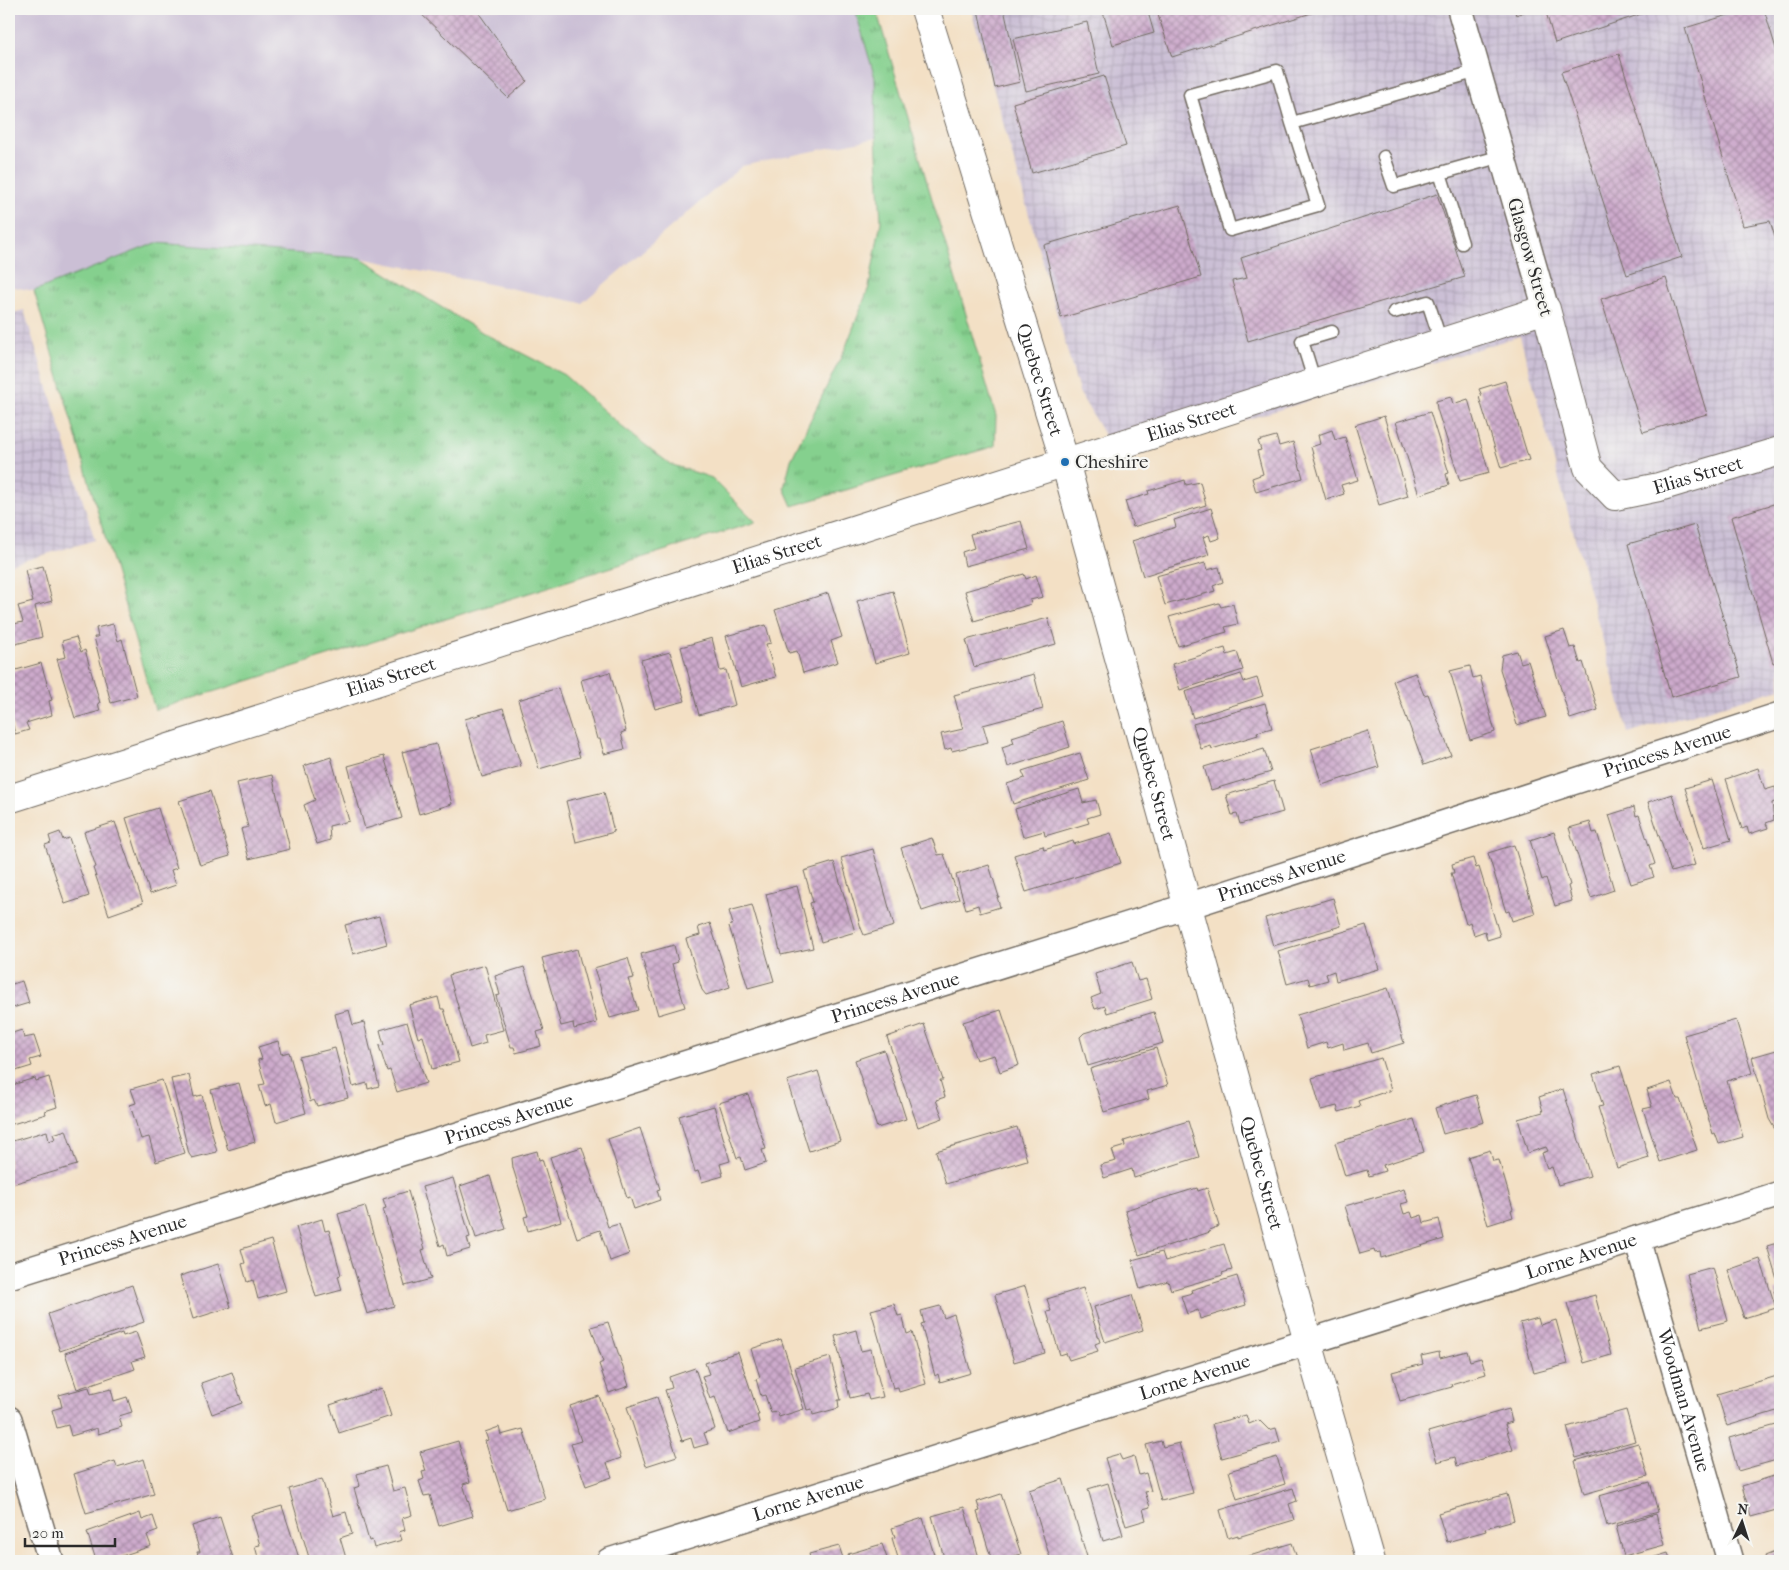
<svg xmlns="http://www.w3.org/2000/svg" width="1789" height="1570" font-family="'IM FELL French Canon',serif">
	<style>
		.industrial { fill: url(#industrial-grid) }
		.railway { fill: #cbbfd5 }
		.grass { fill: url(#grass-tufts); stroke: #587e5c }
		.building { fill: url(#building-cross-hatch) }
		.lines { fill: none; stroke-linecap: round; stroke-linejoin: round }
		.service-casing { stroke: #716a61; stroke-width: 15 }
		.minor-casing { stroke: #716a61; stroke-width: 28 }
		.tertiary-casing { stroke: #716a61; stroke-width: 30 }
		.service { stroke: #fff; stroke-width: 12 }
		.minor { stroke: #fff; stroke-width: 25 }
		.tertiary { stroke: #fff; stroke-width: 28 }
		.poi-dot { fill: #1f6fb2; stroke: #f6f6f2; stroke-width: 2 }
		.labels { text-anchor: middle; dominant-baseline: central; stroke-width: 4.5; stroke-linejoin: round; paint-order: stroke }
		.street-label { font-size: 19px; fill: #2b2b2b; stroke: #f6f6f2 }
		.poi-label { font-size: 19px; fill: #2b2b2b; stroke: #f6f6f2; text-anchor: start }
	</style>
	<defs>
		<pattern id="industrial-grid" width="8" height="8" patternUnits="userSpaceOnUse" patternTransform="scale(1.25)"><rect width="8" height="8" fill="#cbbfd5"/><path d="M0 4h8M4 0v8" fill="none" stroke="#aea4b7"/></pattern>
		<pattern id="grass-tufts" width="24" height="20" patternUnits="userSpaceOnUse" patternTransform="scale(1.25)"><rect width="24" height="20" fill="#85d08e"/><path d="M3 7l-1-3M5 7V3M7 7l1-3M15 17l-1-3M17 17v-4M19 17l1-3" fill="none" stroke="#6da974"/></pattern>
		<pattern id="building-cross-hatch" width="8" height="8" patternUnits="userSpaceOnUse" patternTransform="scale(1.25)"><rect width="8" height="8" fill="#cdaacc"/><path d="M0 0l8 8M0 8l8-8" fill="none" stroke="#a78ba6"/></pattern>
	</defs>
	<rect width="100%" height="100%" fill="#f6f6f2"/>
	<filter id="ink" filterUnits="userSpaceOnUse"><feTurbulence type="fractalNoise" baseFrequency=".02" numOctaves="2"/><feDisplacementMap in="SourceGraphic" scale="10" xChannelSelector="R" yChannelSelector="G"/><feConvolveMatrix kernelMatrix="1 2 1 2 8 2 1 2 1" color-interpolation-filters="sRGB"/></filter>
	<filter id="wash" filterUnits="userSpaceOnUse"><feTurbulence type="fractalNoise" baseFrequency=".0096" numOctaves="4" result="noise"/><feDisplacementMap in="SourceGraphic" scale="20" xChannelSelector="R" yChannelSelector="G"/><feGaussianBlur stdDeviation="1.12" result="paint"/><feColorMatrix in="noise" values="0 0 0 0 0 0 0 0 0 0 0 0 0 0 0 0 0 1.4 0 .05"/><feComposite in="paint" operator="in"/></filter>
	<g filter="url(#wash)">
		<rect width="100%" height="100%" fill="#f3e0c5"/>
		<path class="industrial" d="M971,9H1780V689L1628,733L1520,336L1118,459L1079,392Z
			M24,310L95,540L9,565V314Z"/>
		<path class="railway" d="M9,9H855L875,78L876,138L742,166L582,303L361,258L156,243L34,291L9,286Z"/>
		<path class="grass" d="M855,9H876L996,416L995,446L792,506L784,488L791,460L845,349L869,287L881,221L876,138L875,78Z
			M156,243L361,258L485,334L564,375L622,427L670,464L712,478L756,522L155,710L34,291Z"/>
		<g id="blocks">
			<path class="building" d="M416,9H476L527,81L508,98Z
				M985,9H1004L1020,82L995,88L978,10Z
				M1102,9H1147L1154,33L1113,45Z
				M1156,9H1324L1172,57Z
				M1514,9H1531L1516,15Z
				M1545,9H1656L1555,43Z
				M1748,9H1764L1780,62V254L1770,221L1743,226L1685,28Z
				M1087,22L1099,74L1026,91L1013,39Z
				M1619,54L1682,257L1627,275L1561,72Z
				M1104,76L1126,146L1032,173L1013,103Z
				M1437,194L1465,277L1248,341L1232,281L1247,278L1241,258Z
				M1180,205L1201,277L1061,318L1044,245Z
				M1666,278L1707,414L1643,432L1601,299Z
				M1505,381L1529,460L1501,468L1479,397L1482,396L1479,389Z
				M1451,397L1453,404L1468,399L1489,473L1460,481L1437,409L1436,401Z
				M1430,412L1449,473L1446,474L1449,485L1419,495L1396,422Z
				M1384,416L1408,496L1379,505L1355,425Z
				M1332,430L1335,440L1345,437L1358,480L1341,485L1344,494L1326,500L1311,447L1320,444L1318,435Z
				M1276,436L1279,446L1293,442L1303,478L1256,492L1252,478L1263,474L1257,451L1261,450L1258,441Z
				M1185,480L1186,485L1200,482L1206,505L1133,527L1125,501L1149,494L1148,491Z
				M1780,502V661L1773,663L1731,517Z
				M1211,508L1220,538L1211,541L1209,535L1203,537L1209,555L1143,576L1132,541L1176,527L1174,520Z
				M1021,521L1029,549L965,566L962,552L974,548L970,534Z
				M1695,525L1741,677L1671,697L1628,544Z
				M1205,563L1207,570L1219,567L1223,582L1213,586L1215,591L1165,605L1156,576Z
				M43,566L52,601L35,606L42,637L12,645L9,625L23,622L18,606L33,602L25,570Z
				M1024,574L1026,579L1036,575L1043,597L1030,600L1031,604L974,621L965,591Z
				M893,591L910,653L875,663L857,601Z
				M828,593L842,637L831,641L838,662L803,673L797,651L789,653L775,610Z
				M1219,603L1221,607L1233,604L1238,624L1225,627L1227,632L1178,646L1169,617Z
				M1048,618L1056,644L974,667L966,640Z
				M113,624L118,641L122,639L137,696L111,703L94,637H98L96,628Z
				M766,625L771,643L766,644L776,677L741,687L726,636Z
				M1564,630L1570,648L1575,647L1580,663L1583,662L1598,710L1570,719L1545,636Z
				M76,637L81,652L85,650L100,703H98L100,711L75,718L57,659L66,657L62,641Z
				M712,638L720,671L726,670L735,705L699,715L681,647Z
				M1225,648L1227,655L1237,652L1243,670L1180,690L1172,664Z
				M1517,651L1521,663L1528,661L1546,717L1517,725L1500,669L1502,655Z
				M670,652L685,701L655,709L641,660Z
				M41,663L52,700L49,701L52,715L26,723L29,730L15,734L9,711V672Z
				M1470,666L1473,678L1480,676L1495,732L1470,740L1450,671Z
				M610,672L626,731L621,733L625,749L604,754L600,739H597L581,680Z
				M1415,673L1424,695L1428,694L1451,755L1424,765L1393,681Z
				M1034,674L1043,709L983,725L988,742L952,751L951,748L945,750L941,734L963,729L954,695Z
				M1241,674L1244,682L1257,678L1263,696L1193,718L1185,692Z
				M558,688L580,757L539,769L518,700Z
				M1265,703L1272,728L1257,732L1258,735L1212,749L1211,746L1201,749L1193,724Z
				M503,708L521,766L482,777L465,719Z
				M1062,721L1070,747L1008,767L1002,747L1014,743L1012,737Z
				M1368,731L1379,767L1322,785L1311,749Z
				M436,744L452,804L419,814L402,752Z
				M1264,749L1271,772L1211,790L1204,767Z
				M1080,753L1089,780L1013,804L1007,784L1025,778L1022,771Z
				M384,756L402,818L365,829L348,766Z
				M331,757L349,821L329,826L330,840L317,844L304,805L315,800L304,766Z
				M1758,768L1765,790L1775,787L1779,800L1772,803L1774,820L1766,823L1768,828L1749,834L1747,827L1742,829L1726,779Z
				M272,775L290,849L249,859L241,829L248,827L237,783Z
				M1712,780L1731,840L1704,848L1685,788Z
				M1274,781L1283,812L1240,824L1237,814L1232,815L1226,795Z
				M1079,789L1083,803L1096,800L1100,814L1087,818L1089,823L1045,836L1044,831L1023,837L1015,809Z
				M210,791L230,856L200,865L179,801Z
				M604,792L614,832L576,842L566,801Z
				M1672,794L1695,865L1671,872L1648,802Z
				M1634,807L1636,816L1639,815L1655,864L1650,866L1654,877L1631,884L1609,815Z
				M158,808L177,868L171,870L176,885L150,894L126,818Z
				M115,822L143,903L109,915L93,868L96,867L84,832Z
				M1590,822L1593,833L1597,832L1614,890L1591,898L1569,828Z
				M60,832L63,840L69,838L89,896L65,904L45,845L51,843L49,836Z
				M1554,832L1570,885L1568,886L1572,901L1555,906L1546,878L1542,880L1530,840Z
				M1111,833L1121,863L1026,892L1014,855L1043,846L1044,850L1073,841L1074,844Z
				M932,838L938,855L944,854L959,899L922,911L901,848Z
				M1514,845L1535,914L1512,921L1509,911L1506,912L1488,853Z
				M873,849L894,926L864,935L861,928L841,858Z
				M1473,858L1476,868L1479,867L1500,936L1487,940L1485,931L1474,935L1470,922L1466,924L1451,873H1454L1452,864Z
				M834,862L855,932L821,942L810,903L813,902L804,871Z
				M989,865L999,897H997L1000,907L980,913L978,905L966,909L956,875Z
				M797,886L813,948L781,955L766,894Z
				M1333,898L1341,926L1273,946L1265,918Z
				M752,905L774,981L748,988L729,926L733,924L729,911Z
				M379,916L387,944L353,954L345,925Z
				M710,923L730,987L706,995L702,990L686,939L700,935L698,927Z
				M1366,925L1379,969L1336,981L1334,971L1326,974L1328,980L1310,985L1308,978L1287,984L1278,951Z
				M674,945L678,962L672,964L685,1007L658,1015L641,954Z
				M577,949L597,1023L574,1029L573,1023L561,1026L542,958Z
				M628,958L634,978L628,979L638,1010L610,1018L594,968Z
				M1132,962L1138,981L1146,979L1152,999L1107,1013L1105,1006L1095,1009L1091,998L1101,994L1095,974Z
				M485,965L503,1030L484,1035L486,1043L470,1048L449,975Z
				M524,967L544,1030L537,1032L541,1046L516,1053L514,1047H511L496,996L500,995L495,976Z
				M22,981L29,1003L9,1009V985Z
				M1388,988L1404,1043L1371,1053L1368,1043L1344,1050L1343,1043L1328,1048L1326,1042L1307,1048L1297,1015Z
				M438,997L441,1009H444L459,1062L432,1069L423,1036L418,1038L409,1005Z
				M349,1010L353,1025L364,1022L379,1086L368,1089L367,1083L353,1087L335,1014Z
				M1001,1010L1019,1065L1000,1072L994,1055L976,1060L963,1022Z
				M1154,1012L1163,1043L1088,1066L1080,1037L1084,1033Z
				M1736,1020L1752,1073L1727,1081L1743,1137L1719,1144L1715,1133L1713,1134L1684,1035Z
				M407,1022L426,1083L397,1092L390,1070L387,1071L379,1046L384,1045L380,1030Z
				M924,1024L943,1080H940L945,1097L936,1100L943,1118L918,1127L887,1037Z
				M22,1030L24,1038L34,1036L41,1057L30,1060L32,1066L9,1073V1034Z
				M278,1041L281,1054L289,1052L306,1113L276,1122L271,1104L265,1106L259,1085L265,1084L258,1060L262,1059L258,1047Z
				M335,1048L348,1098L317,1106L314,1100L310,1102L299,1057Z
				M1156,1048L1168,1085L1147,1091L1149,1099L1104,1112L1090,1069Z
				M1780,1049V1130L1776,1131L1769,1119L1752,1057Z
				M884,1050L906,1119L877,1128L855,1060Z
				M1381,1058L1391,1090L1358,1101L1360,1106L1339,1112L1337,1106L1321,1110L1312,1078Z
				M1620,1066L1649,1158L1617,1168L1598,1107L1603,1106L1593,1074Z
				M818,1071L840,1141L809,1151L787,1081Z
				M189,1075L194,1097L202,1095L217,1152L192,1158L189,1154L171,1079Z
				M49,1077L57,1107L45,1111L46,1114L9,1125V1086L35,1078L36,1081Z
				M162,1080L185,1153L156,1162L149,1137L141,1139L130,1105L136,1103L131,1089Z
				M1671,1082L1677,1099H1680L1697,1150L1660,1162L1643,1109L1652,1107L1647,1090Z
				M239,1083L255,1142L228,1150L211,1090Z
				M1563,1089L1590,1176L1558,1185L1552,1167L1547,1169L1542,1153L1548,1151L1546,1147L1528,1153L1518,1119L1543,1112L1539,1097Z
				M748,1094L766,1149L762,1150L766,1163L745,1170L741,1157L737,1158L719,1103Z
				M1476,1095L1484,1122L1443,1134L1435,1108Z
				M714,1106L730,1161L720,1164L723,1176L702,1182L698,1171L695,1172L679,1116Z
				M1414,1119L1424,1152L1383,1165L1385,1171L1369,1176L1367,1170L1345,1176L1335,1143Z
				M1188,1121L1199,1157L1134,1178L1132,1169L1104,1178L1100,1165L1116,1161L1112,1150L1125,1146L1124,1141Z
				M1017,1127L1027,1160L946,1184L936,1151Z
				M640,1128L660,1189L657,1190L660,1200L634,1209L630,1197L627,1198L608,1139Z
				M66,1130L77,1165L9,1185V1142L47,1131L49,1141L55,1139L53,1134Z
				M582,1147L608,1227L619,1224L629,1254L610,1261L600,1230L577,1238L550,1157Z
				M1490,1150L1493,1161L1499,1160L1513,1209L1511,1210L1513,1217L1488,1225L1468,1157Z
				M537,1151L539,1160L542,1159L561,1221L528,1231L524,1217L528,1216L513,1168L512,1158Z
				M490,1176L506,1229L476,1238L460,1186Z
				M453,1178L470,1237L467,1238L470,1249L447,1256L444,1244L440,1246L422,1187Z
				M1197,1188L1198,1191L1207,1188L1219,1226L1209,1230L1210,1232L1139,1255L1125,1210Z
				M1404,1189L1408,1202L1401,1204L1404,1214L1411,1212L1413,1218L1422,1215L1424,1223L1439,1219L1444,1239L1381,1258L1380,1252L1375,1253L1374,1250L1360,1254L1345,1206Z
				M408,1191L425,1249L422,1250L431,1279L405,1286L383,1209L386,1208L383,1199Z
				M365,1206L394,1306L367,1314L338,1214Z
				M322,1219L325,1231L329,1230L341,1275L338,1276L342,1290L316,1297L296,1227Z
				M271,1240L286,1291L258,1299L253,1280L247,1282L242,1264L245,1263L241,1249Z
				M1780,1242V1289L1767,1246Z
				M1224,1244L1232,1270L1222,1273L1223,1275L1171,1290L1168,1281L1140,1289L1132,1260L1162,1252L1165,1261Z
				M1760,1259L1776,1308L1744,1318L1728,1270Z
				M218,1264L231,1307L193,1319L180,1276Z
				M1713,1267L1728,1321L1701,1328L1687,1274Z
				M1237,1276L1246,1305L1200,1319L1198,1310L1187,1314L1181,1296L1192,1293L1191,1290Z
				M132,1285L144,1322L60,1351L48,1314Z
				M1025,1286L1045,1353L1014,1362L995,1295Z
				M1083,1288L1100,1342L1095,1344L1098,1351L1069,1360L1066,1353L1060,1355L1047,1312L1051,1311L1047,1299Z
				M1780,1289V1311L1774,1291Z
				M1132,1295L1143,1330L1105,1342L1094,1307Z
				M1595,1295L1611,1355L1584,1363L1567,1303Z
				M894,1304L898,1316L902,1315L907,1334L912,1332L926,1384L899,1392L898,1387L893,1388L871,1310Z
				M940,1306L944,1318L954,1314L971,1373L940,1382L938,1374L935,1376L921,1324L924,1323L921,1311Z
				M1538,1318L1540,1325L1556,1320L1568,1364L1534,1373L1520,1323Z
				M608,1322L629,1386L609,1393L599,1364L603,1362L591,1327Z
				M856,1330L861,1351L871,1349L883,1397L869,1400L867,1394L850,1398L835,1336Z
				M136,1332L145,1357L132,1361L135,1369L77,1389L65,1353L122,1333L123,1336Z
				M781,1339L804,1409L779,1417L777,1412L771,1413L765,1395L761,1396L756,1379L760,1377L751,1349Z
				M1467,1351L1470,1361L1481,1358L1486,1374L1451,1384L1452,1387L1400,1401L1392,1372L1423,1364L1421,1356L1439,1352L1440,1358Z
				M738,1352L759,1415H757L759,1422L728,1433L715,1397L710,1399L702,1376L709,1374L705,1363Z
				M830,1357L841,1400H838L839,1408L813,1415L812,1409L807,1410L795,1367Z
				M695,1368L715,1429L704,1433L708,1444L694,1448L691,1438L682,1441L665,1390L672,1388L669,1377Z
				M232,1372L242,1403L212,1414L201,1383Z
				M1777,1376L1780,1386V1410L1727,1426L1717,1394Z
				M89,1387L91,1394L111,1389L114,1401L127,1397L132,1412L119,1416L122,1427L98,1434L97,1428L71,1436L68,1425L57,1428L52,1410L62,1407L59,1395Z
				M382,1388L391,1416L339,1433L330,1405Z
				M599,1396L621,1458L607,1463L612,1477L586,1486L571,1444L581,1441L570,1406Z
				M657,1397L677,1456L646,1466L627,1407Z
				M1509,1409L1512,1422L1505,1424L1513,1450L1457,1466L1455,1457L1437,1462L1428,1432Z
				M1626,1410L1635,1441L1576,1458L1567,1427Z
				M1246,1415L1249,1424L1259,1420L1269,1430L1276,1428L1280,1442L1222,1458L1212,1424Z
				M1780,1424V1459L1738,1471L1729,1438Z
				M499,1427L501,1435L523,1429L545,1499L507,1510L485,1441L488,1440L485,1432Z
				M458,1441L470,1482L463,1484L473,1516L439,1526L430,1495L424,1496L419,1481L424,1479L422,1472L426,1471L420,1452Z
				M1161,1441L1163,1447L1179,1443L1193,1493L1161,1501L1146,1445Z
				M1638,1443L1648,1476L1584,1494L1575,1461Z
				M1119,1454L1122,1460L1134,1456L1139,1475L1146,1473L1151,1491L1145,1492L1150,1507L1143,1509L1146,1520L1126,1526L1105,1458Z
				M1277,1457L1285,1484L1237,1499L1229,1471Z
				M144,1459L154,1494L86,1513L74,1474L115,1461L117,1467Z
				M386,1466L393,1491L405,1488L412,1515L402,1518L405,1530L399,1532L402,1540L374,1548L372,1540L369,1541L354,1488L360,1486L357,1474Z
				M1780,1474V1509L1751,1517L1742,1486Z
				M322,1479L333,1516L346,1512L352,1534L340,1538L346,1558L334,1561H310L289,1489Z
				M1063,1479L1088,1560L1085,1561H1051L1029,1490Z
				M1650,1482L1658,1512L1607,1526L1599,1496Z
				M1108,1483L1123,1535L1103,1541L1088,1489Z
				M1293,1488L1297,1501L1289,1504L1294,1520L1238,1537V1535L1228,1538L1220,1510Z
				M1001,1494L1021,1554L1015,1556L1017,1561H992L977,1512L980,1511L977,1502Z
				M1507,1494L1514,1520L1485,1528L1486,1531L1447,1542L1438,1513Z
				M282,1506L300,1561H259L255,1546L260,1545L251,1515Z
				M964,1507L980,1561H945L932,1516Z
				M140,1513L142,1520L153,1516L158,1531L147,1535L151,1546L107,1561H102L101,1558L96,1560L87,1532Z
				M1656,1514L1664,1545L1624,1556L1616,1526Z
				M220,1517L234,1561H200L197,1552H200L192,1526Z
				M923,1518L936,1561H899L892,1538L895,1537L892,1528Z
				M1292,1543L1298,1561H1233Z
				M882,1544L888,1561H850L848,1554Z
				M839,1546L844,1561H811L809,1554Z
				M1780,1550V1561H1767L1765,1556Z
				M1668,1553L1671,1561H1642Z"/>
		</g>
	</g>
	<g filter="url(#ink)">
		<use href="#blocks" fill-opacity="0" stroke="#716a61" stroke-width="1"/>
		<g class="lines">
			<g class="service-casing">
				<path id="service" d="M1292,123L1318,205L1230,230L1190,95L1277,71L1292,123L1478,71
					M1384,157L1394,186L1502,156
					M1440,173L1462,243
					M1394,312L1428,302L1441,342
					M1315,383L1302,341L1332,332"/>
			</g>
			<g class="minor-casing">
				<g id="minor">
					<path d="M1460,9L1546,309"/>
					<path id="s1" d="M1637,1239L1730,1561"/>
					<path id="s2" d="M9,1276L1188,906L1780,715"/>
					<path d="M9,1419L51,1561"/>
					<path id="s3" d="M609,1561L1780,1194"/>
				</g>
			</g>
			<g class="tertiary-casing">
				<g id="tertiary">
					<path id="s4" d="M925,9L1065,462L1308,1342L1371,1561"/>
					<path id="s5" d="M9,799L1546,309L1588,468L1615,496L1659,487L1780,451"/>
				</g>
			</g>
			<use href="#service" class="service"/>
			<use href="#minor" class="minor"/>
			<use href="#tertiary" class="tertiary"/>
		</g>
	</g>
	<circle class="poi-dot" cx="1065" cy="462" r="5"/>
	<g class="labels">
		<g class="street-label">
			<text transform="translate(1530 257) rotate(74)">Glasgow Street</text>
			<text stroke="none"><textPath href="#s4" startOffset="388">Quebec Street</textPath></text>
			<text stroke="none"><textPath href="#s5" startOffset="1241">Elias Street</textPath></text>
			<text stroke="none"><textPath href="#s5" startOffset="1902">Elias Street</textPath></text>
			<text stroke="none"><textPath href="#s5" startOffset="806">Elias Street</textPath></text>
			<text stroke="none"><textPath href="#s5" startOffset="401">Elias Street</textPath></text>
			<text stroke="none"><textPath href="#s2" startOffset="1739">Princess Avenue</textPath></text>
			<text stroke="none"><textPath href="#s4" startOffset="808">Quebec Street</textPath></text>
			<text stroke="none"><textPath href="#s2" startOffset="1334">Princess Avenue</textPath></text>
			<text stroke="none"><textPath href="#s2" startOffset="929">Princess Avenue</textPath></text>
			<text stroke="none"><textPath href="#s2" startOffset="524">Princess Avenue</textPath></text>
			<text stroke="none"><textPath href="#s4" startOffset="1212">Quebec Street</textPath></text>
			<text stroke="none"><textPath href="#s2" startOffset="119">Princess Avenue</textPath></text>
			<text stroke="none"><textPath href="#s3" startOffset="1019">Lorne Avenue</textPath></text>
			<text stroke="none"><textPath href="#s3" startOffset="614">Lorne Avenue</textPath></text>
			<text stroke="none"><textPath href="#s1" startOffset="168">Woodman Avenue</textPath></text>
			<text stroke="none"><textPath href="#s3" startOffset="209">Lorne Avenue</textPath></text>
		</g>
		<g class="poi-label">
			<text x="1075" y="462">Cheshire</text>
		</g>
	</g>
	<rect width="1789" height="1570" fill="none" stroke="#f6f6f2" stroke-width="30"/>
	<g transform="translate(1742 1522) rotate(4)" stroke="#f6f6f2" stroke-width="4" paint-order="stroke">
	<path d="M0-4L9 19L0 12L-9 19Z" fill="#2b2b2b"/>
	<text y="-8" font-size="14" font-weight="bold" text-anchor="middle" fill="#2b2b2b">N</text>
	</g>
	<path d="M25 1538v8h90v-8" fill="none" stroke="#2b2b2b" stroke-width="2.5"/>
	<text x="32" y="1538" font-size="15" fill="#2b2b2b" stroke="#f6f6f2" stroke-width="4" paint-order="stroke">20 m</text>
</svg>
